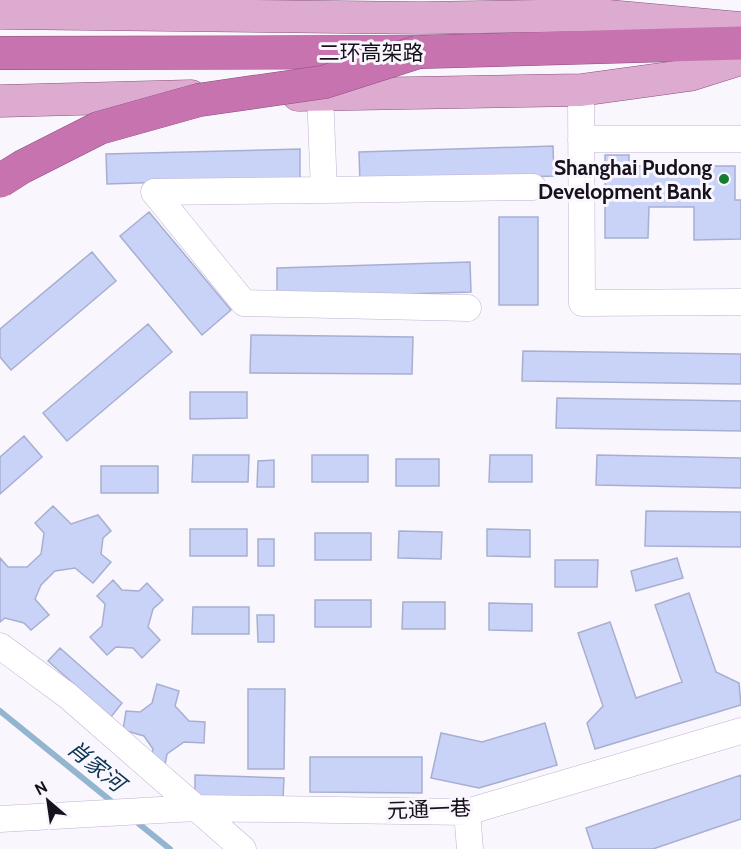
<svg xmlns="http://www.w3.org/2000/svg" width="741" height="849" font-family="Cabin,'Noto Sans SC',sans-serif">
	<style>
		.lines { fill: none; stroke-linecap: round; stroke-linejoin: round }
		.stream { stroke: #93b5d0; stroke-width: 6 }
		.building { fill: #c9d2f7; stroke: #a7afd1; stroke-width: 1.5 }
		.minor-casing { stroke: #c2b2d3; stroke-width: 27 }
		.major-casing { stroke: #89517c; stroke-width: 33 }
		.highway-casing { stroke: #89517c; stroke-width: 34 }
		.minor { stroke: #fff; stroke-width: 26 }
		.major { stroke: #ddabcf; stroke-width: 32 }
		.highway { stroke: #c773af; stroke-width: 33 }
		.highway-bridge-casing { stroke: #89517c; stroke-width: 34; stroke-linecap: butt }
		.highway-bridge { stroke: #c773af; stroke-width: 33 }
		.poi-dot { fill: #177c2f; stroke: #f9f6fd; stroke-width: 2 }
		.labels { text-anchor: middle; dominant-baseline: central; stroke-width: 6; stroke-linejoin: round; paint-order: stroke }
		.street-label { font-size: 21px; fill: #16111c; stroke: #f9f6fd }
		.poi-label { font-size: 21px; font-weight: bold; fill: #16111c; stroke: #f9f6fd; text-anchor: end }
		.water-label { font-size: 22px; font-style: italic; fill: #08324e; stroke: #f9f6fd }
	</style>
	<rect width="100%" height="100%" fill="#f9f6fd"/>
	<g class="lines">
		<path class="stream" d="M0,711L116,805
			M133,819L170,849"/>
	</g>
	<path class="building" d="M553,146L554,176L360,182L359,152Z
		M300,149V178L107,184L106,154Z
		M605,155H629V166H735V200H741V239L694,240V207H649L648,238H605Z
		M149,212L231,310L202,335L120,236Z
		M499,217H538V305H499Z
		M92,252L116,281L11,370L0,357V329Z
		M470,262L471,292L277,298V268Z
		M148,324L172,352L67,441L43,413Z
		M251,335L413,337L412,374L250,373Z
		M523,351L741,354V384L522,381Z
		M190,392H247V418L190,419Z
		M557,398L741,401V431L556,428Z
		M24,436L42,457L0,494V457Z
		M193,455H249L248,482H192Z
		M312,455H368V482H312Z
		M490,455H532V482H489Z
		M597,455L741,458V488L596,485Z
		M396,459H439V486H396Z
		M274,460V487H257L258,461Z
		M101,466H158V493H101Z
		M53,506L71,524L98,515L111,531L103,538L101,554L111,562L93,583L75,568L55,571L41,585L35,599L49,615L31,630L24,623L5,618L0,622V558L8,567H27L41,554L44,533L35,523Z
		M646,511L741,512V547L645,546Z
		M190,529H247V556H190Z
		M487,529L530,530V557L487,556Z
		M399,531L442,532L441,559L398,558Z
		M315,533H371V560H315Z
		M258,539H274V566H258Z
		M677,558L683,578L636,591L631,571Z
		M555,560H598L597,587H555Z
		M113,580L122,590L139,591L147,583L163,600L153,609L148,627L160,640L142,658L133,648L116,647L107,655L90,637L102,626L105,604L97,596Z
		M689,593L716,672L739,683L741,705L595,749L587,723L603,706L578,633L610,622L636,698L682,682L655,605Z
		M315,600H371V627H315Z
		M403,602H445V629H402Z
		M489,603L532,604V631L489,630Z
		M193,607H249V634H192Z
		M257,615H274V642H258Z
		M60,648L122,703L111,717L48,661Z
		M157,684L179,691L175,706L189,721L205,722L204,743L184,742L167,754L165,765L150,762L153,749L144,736L123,730L126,711L140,712L152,703Z
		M248,689H285L284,769H248Z
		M545,723L557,765L479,788L431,778L441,733L482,742Z
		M310,757H422V793L310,792Z
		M195,775L284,778L283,799L195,796Z
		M741,775V819L653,849H593L586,828Z"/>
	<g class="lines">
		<g class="minor-casing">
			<path id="minor" d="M581,90L582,303L741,302
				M320,94L324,190L154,192L244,303L468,308
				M581,139H741
				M324,190L533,187
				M0,646L68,696L243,849
				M467,812L470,849
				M0,819L196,808L467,812L741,731"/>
		</g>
		<g class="major-casing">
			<path id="major" d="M0,13L422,18L598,15L741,28
				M298,95L581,90L690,75L741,59
				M0,101L191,96"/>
		</g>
		<g class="highway-casing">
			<path id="highway" d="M0,53L418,52L741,43"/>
		</g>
		<use href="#minor" class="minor"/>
		<use href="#major" class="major"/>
		<use href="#highway" class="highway"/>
		<g class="highway-bridge-casing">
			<path id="highway-bridge" d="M0,181L22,167L99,128L199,100L324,82L418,52"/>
		</g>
		<use href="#highway-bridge" class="highway-bridge"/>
	</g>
	<circle class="poi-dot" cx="724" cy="179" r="6"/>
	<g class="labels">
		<g class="street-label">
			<text x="371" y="52">二环高架路</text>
			<text transform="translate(429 809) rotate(-2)">元通一巷</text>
		</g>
		<g class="poi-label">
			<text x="712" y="167">Shanghai Pudong<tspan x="712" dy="24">Development Bank</tspan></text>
		</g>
		<g class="water-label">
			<text transform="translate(96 766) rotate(39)">肖家河</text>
		</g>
	</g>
	<g transform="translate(48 801) rotate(331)" stroke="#f9f6fd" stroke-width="4.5" paint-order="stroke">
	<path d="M0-4.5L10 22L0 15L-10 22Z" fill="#16111c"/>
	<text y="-9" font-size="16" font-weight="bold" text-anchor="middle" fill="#16111c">N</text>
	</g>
</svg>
